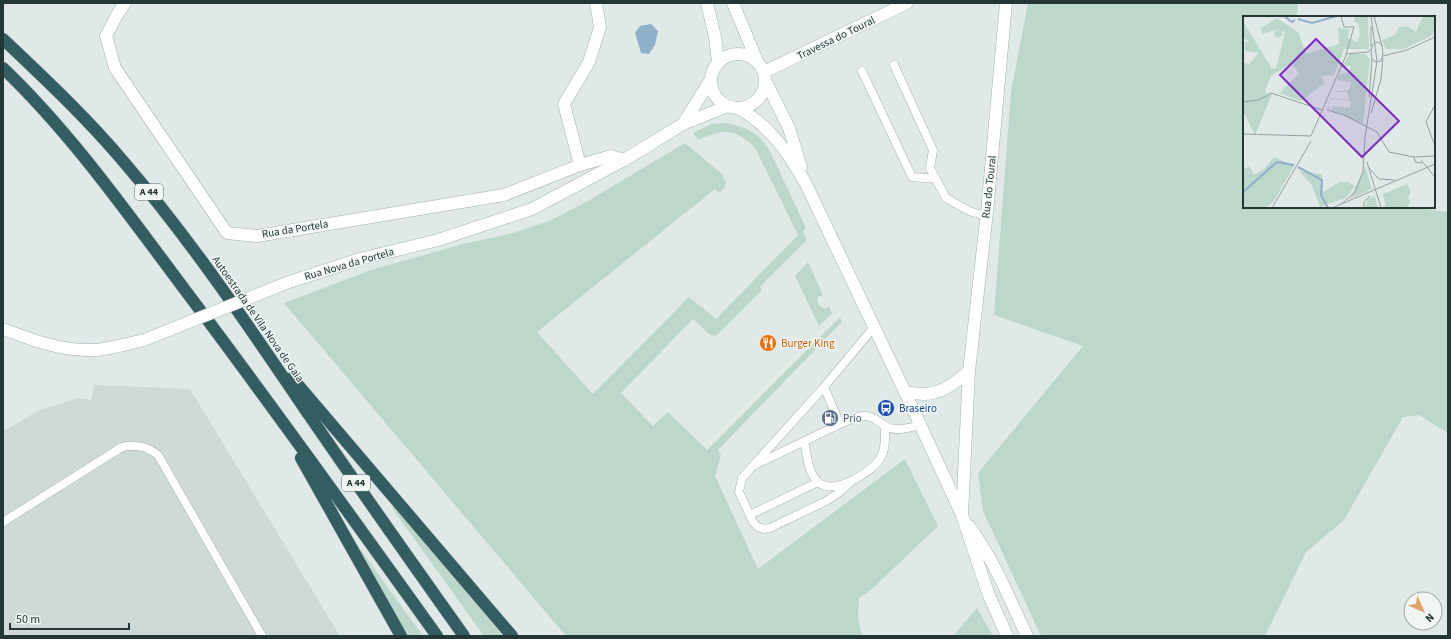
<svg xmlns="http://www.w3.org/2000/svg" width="1451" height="639" font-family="'Source Sans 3',sans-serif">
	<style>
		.built { fill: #cfd9d7 }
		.green { fill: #bcd8cb }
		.water { fill: #8fb0c8 }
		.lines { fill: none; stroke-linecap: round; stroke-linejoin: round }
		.service-casing { stroke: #a4b0af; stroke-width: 9 }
		.minor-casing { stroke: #a4b0af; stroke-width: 13 }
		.tertiary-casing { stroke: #a4b0af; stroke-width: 13 }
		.secondary-casing { stroke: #a1b3b2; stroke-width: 13 }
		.motorway-casing { stroke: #bdc3c3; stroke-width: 13 }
		.service { stroke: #fff; stroke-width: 8 }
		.minor { stroke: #fff; stroke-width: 12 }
		.tertiary { stroke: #fff; stroke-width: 12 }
		.secondary { stroke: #fff; stroke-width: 12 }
		.motorway { stroke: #335d60; stroke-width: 12 }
		.secondary-bridge-casing { stroke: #a1b3b2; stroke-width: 13; stroke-linecap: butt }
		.secondary-bridge { stroke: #fff; stroke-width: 12 }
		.labels { text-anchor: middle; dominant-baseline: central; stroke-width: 3; stroke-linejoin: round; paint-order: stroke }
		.shield { fill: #f1f6f5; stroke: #617070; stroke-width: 1 }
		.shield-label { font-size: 10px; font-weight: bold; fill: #233737 }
		.street-label { font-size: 11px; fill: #233737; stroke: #f1f6f5 }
		.food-label { font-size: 11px; fill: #c56008; stroke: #f1f6f5; text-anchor: start }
		.transit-label { font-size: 11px; fill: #164399; stroke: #f1f6f5; text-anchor: start }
		.service-label { font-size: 11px; fill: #4e5e75; stroke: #f1f6f5; text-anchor: start }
		.inset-river { fill: none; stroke: #8fb0c8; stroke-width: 2 }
		.inset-road { fill: none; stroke: #95a2a1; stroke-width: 1 }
		.view { fill: #7b2cbf; fill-opacity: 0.15; stroke: #7b2cbf; stroke-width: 2 }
		.inset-edge { fill: none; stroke: #233737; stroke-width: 2 }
	</style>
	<rect width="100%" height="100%" fill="#e1e9e8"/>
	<path class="built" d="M94,385L190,389L340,636H3V432L37,411L78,398L91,400Z"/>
	<path class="green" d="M1028,3H1298L1297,17H1244V207H1412L1448,212V433L1419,415L1403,417L1344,520L1306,552L1265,636H1041L983,511L978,473L1083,346L994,315L1011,92Z
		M728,123L747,129L759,137L770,151L806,228L803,232L807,240L760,287L762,290L716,336L710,335L693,319L621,393L653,426L668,412L707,450L840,317L842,322L718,450L721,455L715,476L758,569L905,459L938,526L871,590L859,598L858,618L862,636H566L284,303L371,270L463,244L513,233L549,221L588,201L685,143L721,173L726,182L724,188L719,193L715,189L537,332L593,394L689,297L716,319L798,235L755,148C734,127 724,129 698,140L693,133L711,124Z
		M808,262L823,295L818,297C817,303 819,306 824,309L829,307L832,313L819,326L795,276Z
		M394,506L503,636H484L392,508Z
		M348,532L423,636H407Z
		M977,608L993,636H953Z"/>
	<path class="water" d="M651,24L658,31L655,45L649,54L641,53L635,33L640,26Z"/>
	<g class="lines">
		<g class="service-casing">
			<path id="service" d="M894,65L933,150L930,168L946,198L969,211L986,216
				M862,71L912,177L936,179
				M874,327L824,387L840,424C854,418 865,411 878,421C883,425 888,429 895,429C903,430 913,427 920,425
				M824,387L742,478L739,492L753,522L758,527L764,529L770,528L826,501L837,494L853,480
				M804,442C807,454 808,473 818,482C834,496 873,472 881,457C886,448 885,437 885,427
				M755,465L840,424
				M750,515L818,482
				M3,522L122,447C135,444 147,446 158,455L262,636"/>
		</g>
		<g class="minor-casing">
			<path id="minor" d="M125,3L117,15L106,36L115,68L227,233L257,236L504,195L580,165L611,156L624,160
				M580,165L564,104L589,62L600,27L596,3
				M905,392C912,393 918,394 924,394C941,394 957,382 969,371
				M962,515L969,371L987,212L1006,3"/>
		</g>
		<g class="tertiary-casing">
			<path id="tertiary" d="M764,72L907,3"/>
		</g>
		<g class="secondary-casing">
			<path id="secondary" d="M707,3L715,37L718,62
				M733,3L757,61
				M711 81a27 27 0 1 1 54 0a27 27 0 1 1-54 0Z
				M765,80L789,128L801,167
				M738,108C769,125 788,152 805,182L905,392L962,515L988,593L1007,636
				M683,124L710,81
				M289,282L360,259L438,240L532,209L624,160L652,143L683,124L728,106
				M3,329C32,340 61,351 93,350C107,350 130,343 144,340
				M969,526C994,560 1009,598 1027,636"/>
		</g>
		<g class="motorway-casing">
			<path id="motorway" d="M3,39C44,78 86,117 123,161C191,240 250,328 309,415C360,489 412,563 464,636
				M3,68C72,134 128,214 185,290C271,404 354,520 437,636
				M292,378L512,636
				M301,458L401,636"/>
		</g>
		<use href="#service" class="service"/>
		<use href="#minor" class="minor"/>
		<use href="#tertiary" class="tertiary"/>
		<use href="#secondary" class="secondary"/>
		<use href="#motorway" class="motorway"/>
		<g class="secondary-bridge-casing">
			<path id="secondary-bridge" d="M144,340L289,282"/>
		</g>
		<use href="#secondary-bridge" class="secondary-bridge"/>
	</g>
	<defs>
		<g id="restaurant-disc" transform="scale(0.9)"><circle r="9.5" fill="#e8710a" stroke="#f1f6f5"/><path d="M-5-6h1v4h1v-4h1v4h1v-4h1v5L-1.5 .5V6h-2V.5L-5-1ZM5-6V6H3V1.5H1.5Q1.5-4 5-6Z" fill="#fff"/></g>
		<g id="bus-disc" transform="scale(0.9)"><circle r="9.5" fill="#1a4fb4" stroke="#f1f6f5"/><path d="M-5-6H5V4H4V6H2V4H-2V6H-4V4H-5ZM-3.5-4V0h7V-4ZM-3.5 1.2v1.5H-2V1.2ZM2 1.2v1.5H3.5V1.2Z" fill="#fff"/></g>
		<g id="fuel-disc" transform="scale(0.9)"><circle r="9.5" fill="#5c6f8a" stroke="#f1f6f5"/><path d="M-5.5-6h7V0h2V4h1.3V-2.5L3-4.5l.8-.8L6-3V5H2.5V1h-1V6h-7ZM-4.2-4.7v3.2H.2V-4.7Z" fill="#fff"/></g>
	</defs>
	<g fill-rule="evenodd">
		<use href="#restaurant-disc" x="768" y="343"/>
		<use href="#bus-disc" x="886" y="408"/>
		<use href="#fuel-disc" x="830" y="418"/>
	</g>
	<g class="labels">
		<g class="shield">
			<rect x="135" y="184" width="28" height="16" rx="3"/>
			<rect x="342" y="475" width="28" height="16" rx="3"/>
		</g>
		<g class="shield-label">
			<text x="149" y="192">A 44</text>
			<text x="356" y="483">A 44</text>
		</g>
		<g class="street-label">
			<text transform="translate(836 38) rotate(-26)">Travessa do Toural</text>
			<text transform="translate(989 187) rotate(-84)">Rua do Toural</text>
			<text transform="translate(295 229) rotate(-9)">Rua da Portela</text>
			<text transform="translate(349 264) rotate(-16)">Rua Nova da Portela</text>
			<text transform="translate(258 319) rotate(55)">Autoestrada de Vila Nova de Gaia</text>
		</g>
		<g class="food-label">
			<text x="781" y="343">Burger King</text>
		</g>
		<g class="transit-label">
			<text x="899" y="408">Braseiro</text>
		</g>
		<g class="service-label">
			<text x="843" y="418">Prio</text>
		</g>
	</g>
	<g transform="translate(1243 16)">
		<rect width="192" height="192" fill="#e1e9e8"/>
		<path d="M112,0H125L126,33H101L91,59L78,60L81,67L58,85L36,77L56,58L49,47L28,60L22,74L23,78H29L12,119L0,95V56L1,47L6,48L16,37L2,35V26L6,25L0,22V5L29,53L33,52L42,17L38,14L40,19L33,22L31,16L37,13L19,18L18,12L34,2L55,16L63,38L96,28L95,12L106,13L105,22L115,26L117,16L115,7L111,6ZM180,0H192V14L188,20L161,33H143L139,24L152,19L156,11L165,10L173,16ZM107,38H122L127,43L120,108L88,94L89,90L107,92L108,85L87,83L85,90L87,94L84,92L87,82L106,84L104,76H89L106,74L108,66L94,64L96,58L106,56L108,50L98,51ZM31,141L51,150L30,186L22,192H0V154L6,150L11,159L21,153ZM122,150L129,173L104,184L108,181ZM56,155L79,158L80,176L97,166H105L112,170L102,182L77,191L68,168ZM164,168L168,176L165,182L168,186L163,192H143L140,178ZM132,180L135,192H122L125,183Z" fill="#bcd8cb"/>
		<path class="inset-river" d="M41,0L49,6L52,4M55,3L69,7L94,0M55,151L79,164L78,179L85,192M0,176L34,146L51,149"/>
		<path class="inset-road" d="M98,0L101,11H111L103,38M131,0L139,30M128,10V31M135,26L139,29L140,38L138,45L133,46L129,43L128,35L130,28ZM103,38L125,36L128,33M140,40L164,34L192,21M126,81L129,43M0,86L16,84L28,77L79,94M192,89L183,106L192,130M84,94L101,99L134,116L146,136L171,141M128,97L138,63L140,42M0,118L68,120L104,37M178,144L192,161M124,146L138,192M179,147L172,146L171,141L192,140M125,151L136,163L152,164M97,189L112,176L120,156L122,121L134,45L128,0M29,192L68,125M89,192L192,148M121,192V186L127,180"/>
		<path class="view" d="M73,23L156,105L119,141L37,59Z"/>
		<rect width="192" height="192" class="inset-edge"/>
	</g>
	<rect width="1451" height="639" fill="none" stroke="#233737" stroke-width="8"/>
	<g transform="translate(1423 611) rotate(135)"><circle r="19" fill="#f1f6f5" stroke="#9faaa9"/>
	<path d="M0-3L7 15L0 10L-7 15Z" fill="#e0a468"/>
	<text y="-6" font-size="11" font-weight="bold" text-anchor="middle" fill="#233737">N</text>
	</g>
	<path d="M10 623v6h119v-6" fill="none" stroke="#233737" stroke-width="2"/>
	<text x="16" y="623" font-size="12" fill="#233737" stroke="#f1f6f5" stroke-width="3" paint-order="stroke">50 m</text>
</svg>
